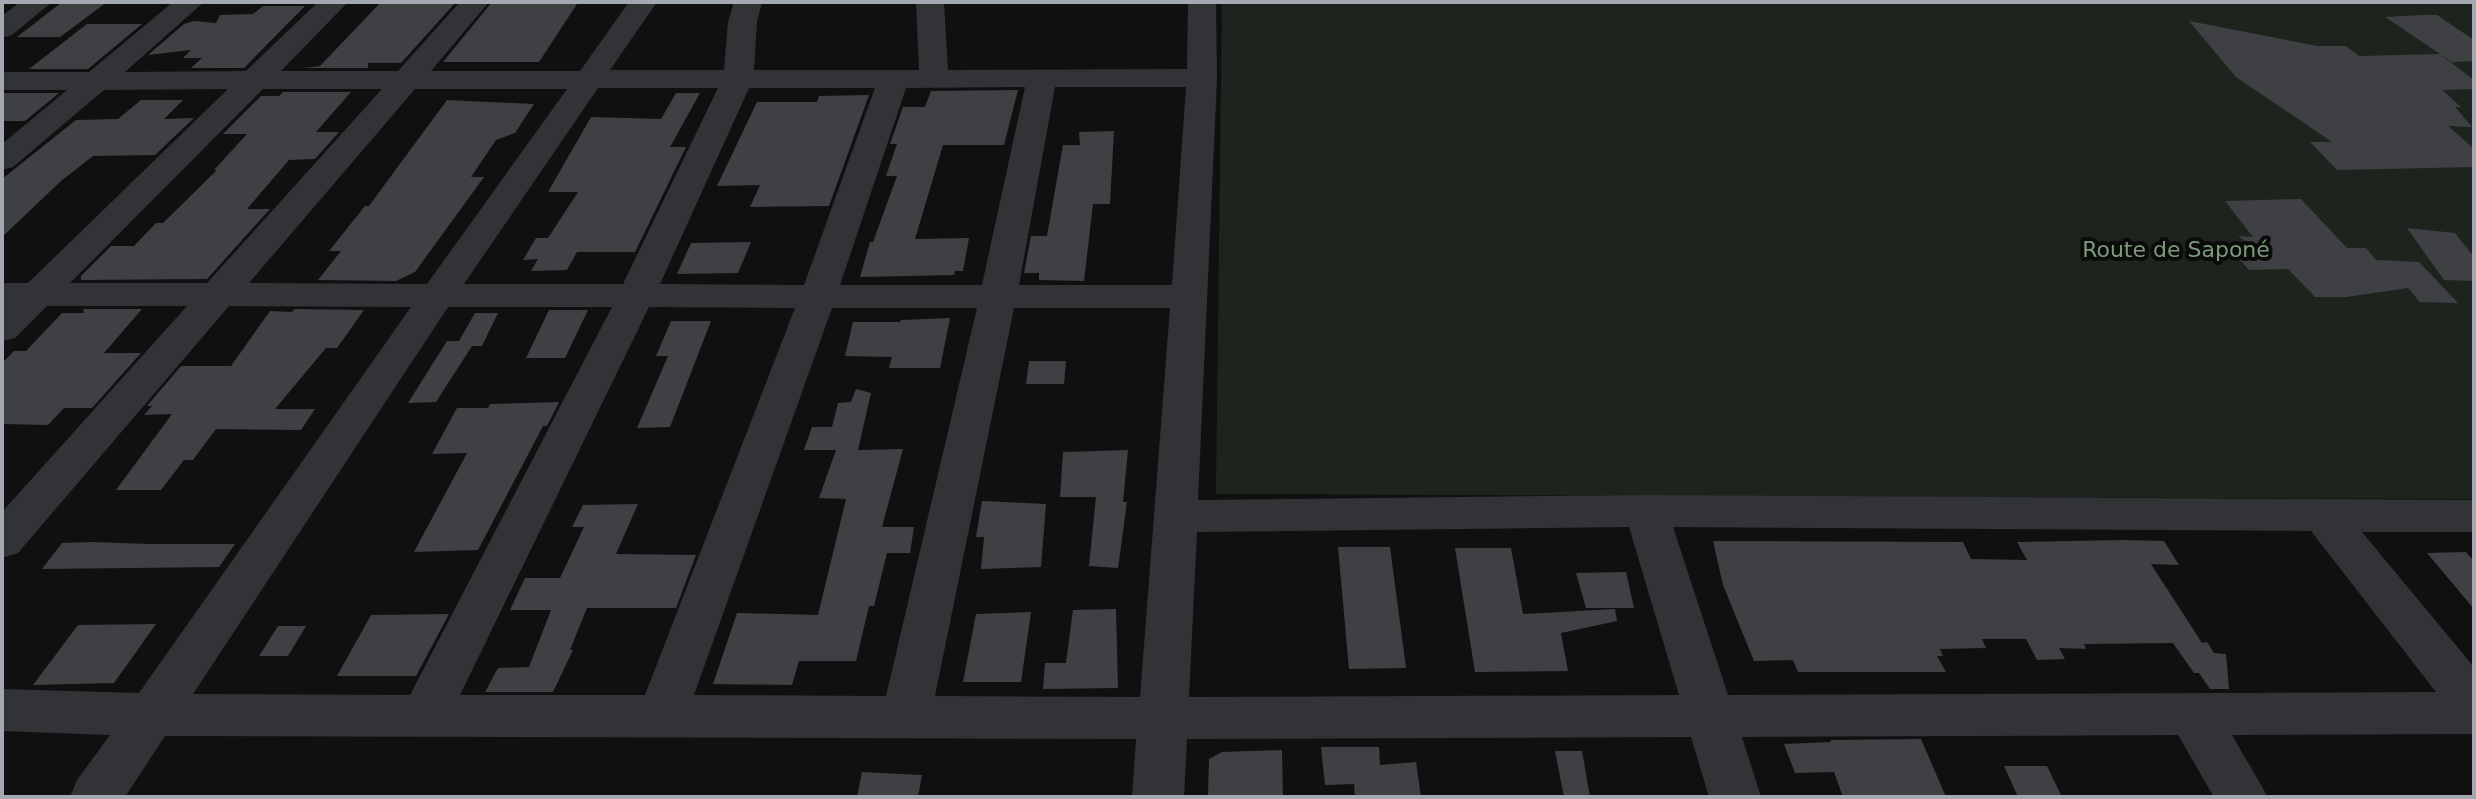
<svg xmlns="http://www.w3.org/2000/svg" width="2476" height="799" font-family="'DejaVu Sans',sans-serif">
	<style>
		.green { fill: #1d241d }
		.building { fill: #3f4044 }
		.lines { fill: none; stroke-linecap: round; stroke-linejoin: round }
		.minor { fill: #323336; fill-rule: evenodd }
		.labels { text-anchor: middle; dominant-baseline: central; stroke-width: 8; stroke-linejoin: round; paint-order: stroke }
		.park-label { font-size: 22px; fill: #7c9a7b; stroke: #0b0b0c }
	</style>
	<rect width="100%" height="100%" fill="#101011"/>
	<path class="green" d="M1222,2H2474V499L1216,494Z"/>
	<path class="building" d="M62,2H107L60,37H17Z
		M381,2H456L401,63H368V68H303L320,66Z
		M492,2H551L549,4H577L539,62H443Z
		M263,6H305L244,68H191L202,58H183L191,50L148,55L184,24L194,21L216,23L220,15L253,14Z
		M2423,15H2437L2474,40V61L2452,62L2385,17Z
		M2189,21L2317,46H2346L2359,56L2440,54L2474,80V89L2442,90L2461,107H2455L2472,127L2448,126L2474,149V167L2337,170L2310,142H2332L2236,77Z
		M87,24H142L88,69H29Z
		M1018,90L1004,145H943L915,239L969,238L963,271H955L954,275L860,277L870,242H873L897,176H886L897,144H890L903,107H925L931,91Z
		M283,92H351L316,132H339L315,159L289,160L247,209H270L207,279L81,280V276L111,246H134L156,223H163L217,170H214L247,134H223L261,96H279Z
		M2,93H59L25,121H2Z
		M676,93H700L670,147H686L635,252H577L567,270L531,271L538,259L523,260L536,238H548L578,192H548L591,117L661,119Z
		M869,95L829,206L750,207L760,185L717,186L757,102H817L819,96Z
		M141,100H183L164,119L194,118L155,155L93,156L61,181L2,237V179L76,120L118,119Z
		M447,100L534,104L515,133L496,140L471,177H484L415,272L396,281L318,280L341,251H329L365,206H369Z
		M1114,131L1110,204H1093L1084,281L1039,280V273H1024L1031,236H1047L1063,145H1080L1079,132Z
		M2301,199L2347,248H2366L2376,260L2419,262L2458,303L2420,302L2408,288L2346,297H2315L2288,269L2249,270L2232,251L2255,248L2238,236L2253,237L2225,201Z
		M2407,228L2455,233L2474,257V281L2444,280Z
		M751,242L738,273L677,274L691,243Z
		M83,309H142L104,353H141L92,408H64L48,425L2,424V363L14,351H26L62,313H84Z
		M294,309L364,310L337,348H326L275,409H315L301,430L216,429L193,460H184L161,490H116L172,414L144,415L152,406H147L181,366H231L270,311L292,312Z
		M549,310H588L565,358H526Z
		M475,313H498L482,346H472L436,402L408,403L447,341H459Z
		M950,318L940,368H889L892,357L845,356L853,322H900L901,320Z
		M671,321H711L670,427L637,428L668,356H656Z
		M1029,361H1066L1064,384H1026Z
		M856,389L871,393L858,450L903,449L882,527H914L910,553H887L874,606H869L856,661H799L792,685L713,684L737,613L818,615L846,499L819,498L836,450H804L812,427H832L838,403L851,402Z
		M559,402L547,426H543L478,550L414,552L467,453L432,454L457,408H488L490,404Z
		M1128,450L1123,502H1127L1118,568L1089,566L1096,497H1060L1063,452Z
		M982,501L1046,504L1041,567L981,569L984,537H976Z
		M638,504L616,554L696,555L676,608H587L570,650H573L553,692H485L498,668L529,667L551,610H510L525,578H560L584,527H572L583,505Z
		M2123,540L2164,541L2179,565L2151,564L2202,643L2207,642L2214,653L2226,654L2229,689H2210L2199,673H2194L2173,643L2084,644L2086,649L2059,648L2065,659L2037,660L2026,639H1982L1986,648L1940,649L1943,656H1937L1946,672H1798L1793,660L1754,661L1723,585L1713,541L1963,542L1971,559L2027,560L2017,542Z
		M92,542L150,544H235L219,567L42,569L62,543Z
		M1338,547H1390L1406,668L1349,669Z
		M1455,548H1511L1523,614L1615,609L1617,621L1561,633L1568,671L1475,672Z
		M2466,552L2474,561V609L2427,553Z
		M1626,572L1634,608H1586L1576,573Z
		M1116,609L1118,688L1043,689L1045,663H1066L1073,610Z
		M1031,612L1021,682H963L976,614Z
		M449,614L416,676H337L371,615Z
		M156,624L114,683L33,685L78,625Z
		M278,626H306L288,656H259Z
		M1921,739L1946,797H1843L1834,772L1795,773L1784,744L1831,742L1830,740Z
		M1321,747H1379L1380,765L1416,762L1421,797H1355L1354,784L1325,785Z
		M1282,750L1283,797H1208L1209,759L1222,752Z
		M1555,751H1582L1590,797H1564Z
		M2004,766H2047L2062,797H2018Z
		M862,772L922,775L918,797H857Z"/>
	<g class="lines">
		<path class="minor" d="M20,2H52L12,35L2,38V16Z
			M173,2H204L125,72L246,71L318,2H348L281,71H398L460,2H489L431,71H580L629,2H657L610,70H724L728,22L734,2H762L757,22L754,70H919L916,2H944L948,70L1187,69L1188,2H1216L1217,78L1198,500L1646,495L2474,500V532H2362L2474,667V734L2232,735L2268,797H2214L2178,735L1742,737L1761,797H1709L1691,737L1187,739L1184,797H1132L1136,739L165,736L125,797H70L77,780L110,735L2,731V689L139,693L411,307L229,306L18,553L2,558V512L187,306H47L15,338L2,341V283H28L228,89L104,90L13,167L2,170V144L67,90H2V72H89ZM1025,87L982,285H840L906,88ZM1055,87H1186L1172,285H1019ZM598,88H718L623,284H464ZM749,88H875L804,285L660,284ZM263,89H382L207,283H70ZM415,89H567L427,284L249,283ZM448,307H612L410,695L193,694ZM649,307L795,308L645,695H460ZM832,308H977L886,696L694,695ZM1014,308H1170L1140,697L935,696ZM1629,527L1679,695L1189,697L1197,532ZM1673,527L2311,531L2436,692L1728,695Z"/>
	</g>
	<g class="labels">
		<g class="park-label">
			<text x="2176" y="249">Route de Saponé</text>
		</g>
	</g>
	<rect width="2476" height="799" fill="none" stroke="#a3a8b1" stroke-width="8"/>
</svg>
